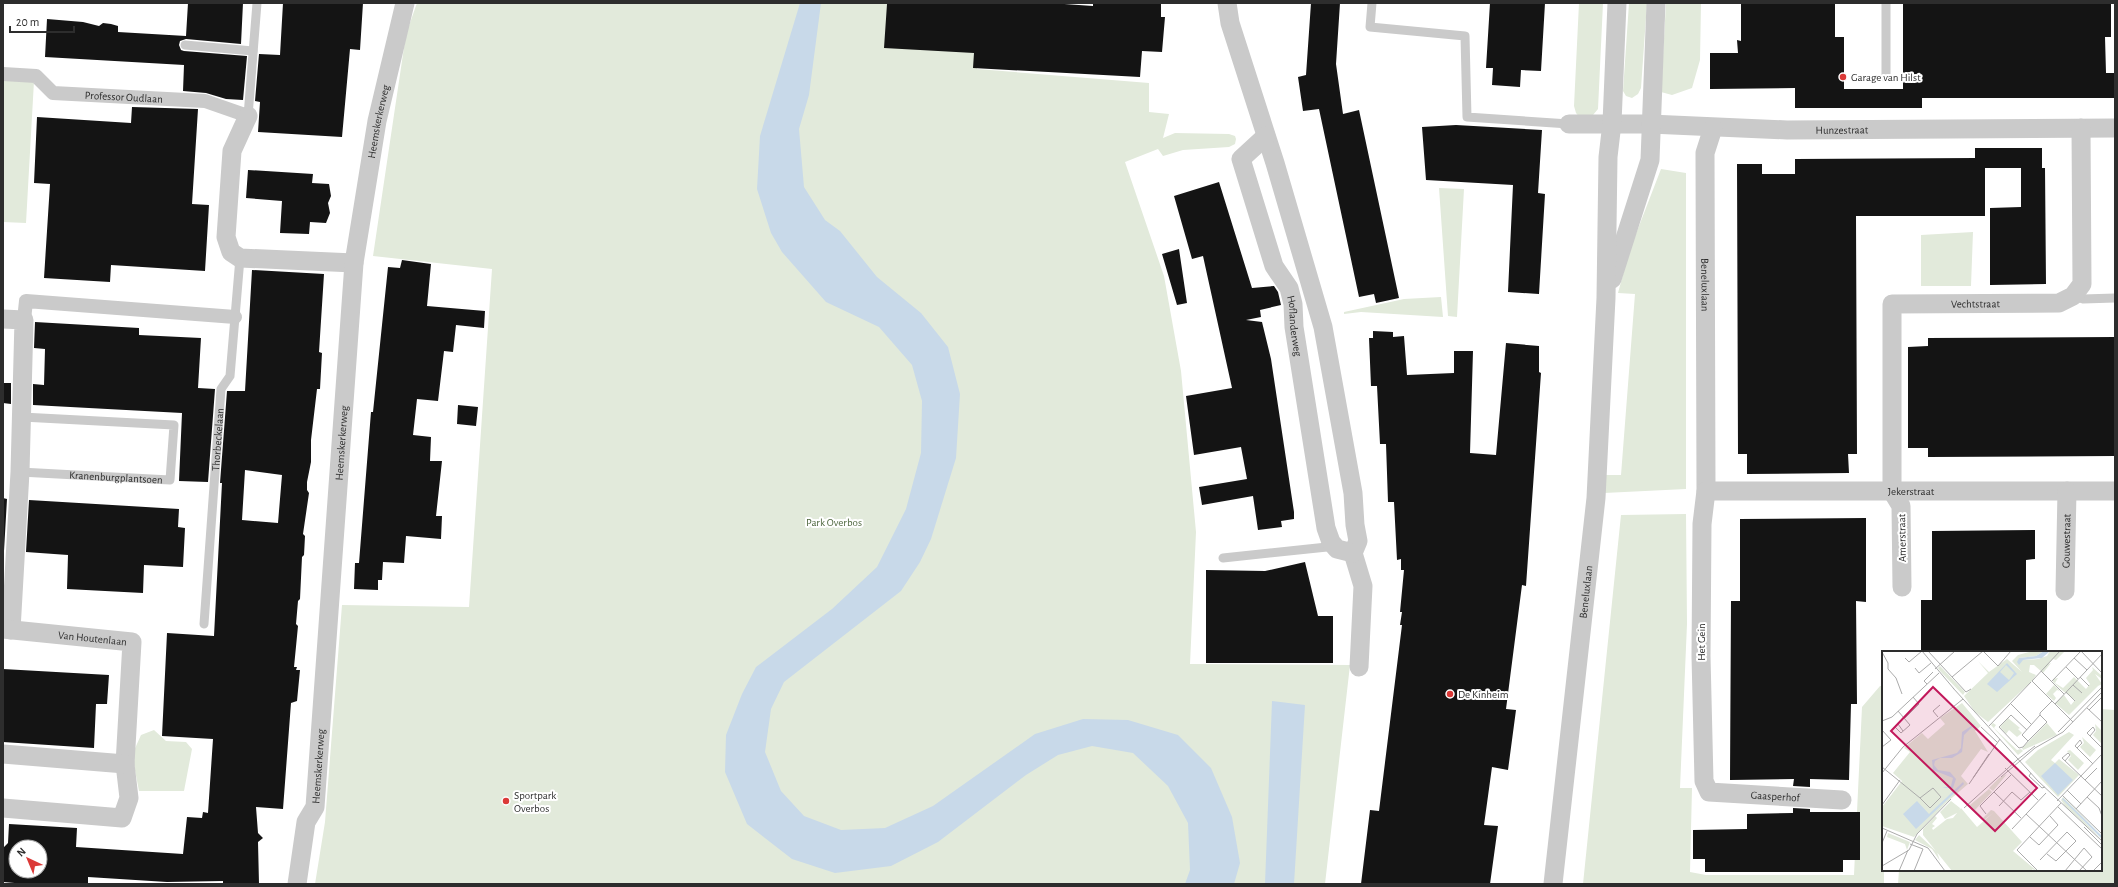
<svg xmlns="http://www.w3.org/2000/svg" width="2118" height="887" font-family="'Alegreya Sans',sans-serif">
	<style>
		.green { fill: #e2eadb }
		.water { fill: #c8d9e9 }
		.building { fill: #141414; fill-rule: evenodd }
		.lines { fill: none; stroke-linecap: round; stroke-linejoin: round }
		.service { stroke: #cacaca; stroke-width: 9 }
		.pedestrian { stroke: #cacaca; stroke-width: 14 }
		.minor { stroke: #cacaca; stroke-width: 19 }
		.poi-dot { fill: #db3937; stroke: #fff; stroke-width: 1.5 }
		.labels { text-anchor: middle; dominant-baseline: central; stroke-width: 4; stroke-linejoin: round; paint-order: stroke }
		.poi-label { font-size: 11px; fill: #2d2d2d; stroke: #fff; text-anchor: start }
		.street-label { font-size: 11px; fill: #2d2d2d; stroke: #fff }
		.park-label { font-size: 11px; fill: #4d663d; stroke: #fff }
		.inset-road { fill: none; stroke: #ababab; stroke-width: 1 }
		.view { fill: #c2185b; fill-opacity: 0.15; stroke: #c2185b; stroke-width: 2 }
		.inset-edge { fill: none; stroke: #2d2d2d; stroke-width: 2 }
	</style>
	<rect width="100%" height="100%" fill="#fff"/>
	<path class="green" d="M417,3H888L885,43L978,52L977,69L1149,83V112L1169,114L1163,138L1175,133L1229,134L1235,136L1236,139L1235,144L1229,147L1183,150L1163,156L1158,149L1125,162L1164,276L1181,371L1196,532L1190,664L1350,665L1325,884H315L325,822L342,605L469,607L492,269L373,256L406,34Z
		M1579,3H1603L1598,109L1593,115L1581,119L1576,113L1574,106Z
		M1629,3H1647L1641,88L1638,94L1632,98L1626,96L1623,91Z
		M1666,3H1701L1700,60L1692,88L1672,95L1661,92Z
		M3,80L34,81L26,223L3,222Z
		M1661,169L1686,173V489L1604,493V475H1621L1635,294L1618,293L1629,252Z
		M1439,188L1464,189L1457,317L1448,316Z
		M1973,232L1971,286H1921V235Z
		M1441,297L1443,317L1361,312L1344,314V312L1404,299Z
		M1686,514L1687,624L1680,788H1692L1690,872L1706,875H1854L1862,707L1880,686H1883L1884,884H1583L1621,515Z
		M2101,709L2115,710V884H1898L1899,870H2101Z
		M154,730L166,741L186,742L192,749L184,791H139L132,755L141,735Z"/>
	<path class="water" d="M800,3H821L809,95L799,129L804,187L825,220L840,231L877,277L921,313L948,347L960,394L956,458L931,539L920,562L901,591L784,682L771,709L765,752L781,791L804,816L841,830L885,828L933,806L1035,734L1083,719L1128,720L1178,735L1211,768L1232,817L1240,863L1234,884H1185L1190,870L1188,823L1168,786L1133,753L1092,746L1058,755L1026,775L938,842L891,866L835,873L792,859L747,824L725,772L726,735L742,694L756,667L832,609L877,567L906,509L921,453L922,401L912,365L879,327L826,302L782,252L771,233L757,189L760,136Z
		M1272,701L1305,705L1294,884H1265Z"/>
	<path class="building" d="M188,3H243L241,44L186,39L180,41L179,45L181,50L184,51L247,56L243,100L226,99L206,93L183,91L184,65L45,57L47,19L83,22L99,26L103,23L111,24L118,26V32L186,36Z
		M283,3H363L360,50L350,49L342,137L258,132L260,102L255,101L259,54L280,55Z
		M1050,3L1093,6V3H1161V17H1165L1162,52L1142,51L1140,77L973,68L974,53L884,48L887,4Z
		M1311,3H1340L1336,64L1343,114L1359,110L1399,298L1376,303L1374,294L1359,297L1319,109L1303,111L1298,77L1306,75Z
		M1490,3H1545L1541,71L1521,70L1520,87L1492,85L1493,68H1486Z
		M1741,3H1835V37H1844V89H1903V3H2111V37H2105L2106,73H2115V98H1922V108H1795V88L1710,89V53H1738L1737,40L1741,41Z
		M132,107L198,109L192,204L209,205L205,271L111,265L110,282L44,278L50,184L34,183L37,117L131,123Z
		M1456,125L1542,130L1538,193L1545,194L1539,294L1508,292L1513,185L1426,180L1422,127Z
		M1975,148H2042V168H2045L2046,284L1990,285V208L2021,207V168H1985V216H1856L1857,454H1848L1849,473L1747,474V454H1738L1737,164H1762V174H1795V159L1975,158Z
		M248,170L313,174L312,183L329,184L331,196L328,203L330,213L326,223L310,222L309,234L280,233L282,201L246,198Z
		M1219,182L1252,288L1274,286L1278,292L1281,305L1260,310L1261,317L1246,320L1262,322L1271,359L1294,512V519L1281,521L1282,527L1258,530L1253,496L1202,505L1199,487L1247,479L1241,447L1194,455L1186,396L1232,388L1203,256L1192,259L1174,196Z
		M1179,249L1187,303L1177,305L1162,254Z
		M402,260L431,264L427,306L485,311L484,328L456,325L453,352L444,351L438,401L417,399L413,435L431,437L430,461H442L436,516H442L441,539L406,536L404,563L383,562L382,580H378V590L354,589L355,563H359L371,412H373L388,267L400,268Z
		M252,270L324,274L319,352L322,353L320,389H317L311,440V462L307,482V490L309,493L303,534L305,536L304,555L302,557L300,599L298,601L296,624L298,626L294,667H297L296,670H300L297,701L291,703L283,809L256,807L258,833L263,838L258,842L259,884H223V881L167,882L88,877V884H26L3,882V848L8,843L9,824L77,828L76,847L183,854L187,817L202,818L203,812L208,813L213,739L162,736L167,633L214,636L222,483H220L227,391H245ZM245,470L282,475L278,523L242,520ZM16,847H40V871H16Z
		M35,322L139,328V335L201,338L198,388L215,389L208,482L179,481L182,413L33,405V384L44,385L45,349L34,348Z
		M1373,331L1393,332V337L1404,336L1407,375L1454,373V351H1473L1470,453L1496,455L1506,343L1539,346V372L1541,373L1526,586L1522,585L1506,709L1516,710L1508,770L1492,767L1484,825L1498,826L1490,884H1361L1370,810L1379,811L1402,625H1400L1402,612H1400L1404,570H1401V559L1397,560L1394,502H1388L1386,444H1380L1377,386H1371L1369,338H1373Z
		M2115,337V456L1928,457V448H1908V347L1928,346V338Z
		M3,383H11V404L3,403Z
		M458,405L478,407L476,426L457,424Z
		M3,498L7,499L4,551H3Z
		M29,500L179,509L178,527L185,528L183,567L144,565L143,593L67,589L68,555L26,552Z
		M1866,518V602L1856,601L1857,704H1851L1849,780L1810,779V787L1793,786L1794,779L1730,780L1731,601H1740V519Z
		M2035,530V559L2026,560V600H2047V652H1921V600H1932V531Z
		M1305,562L1318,616H1333V663H1206V570L1265,571Z
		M3,669L109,675L107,704H96L94,748L3,742Z
		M1793,808L1810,809V812H1860V860H1843V872H1705V859H1693V830L1747,829V814L1793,813Z"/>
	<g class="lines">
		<g class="service">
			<path d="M1372,3L1370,27L1465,36L1467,117L1569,124"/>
			<path d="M185,45L253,51"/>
			<path d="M1886,78V3"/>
			<path d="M248,116L257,3"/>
			<path d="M2073,296L2083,299L2115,298"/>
			<path id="s1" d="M20,472L170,480L174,425L22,417"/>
			<path d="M1223,558L1327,547L1333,545"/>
			<path id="s2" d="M204,624L221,389L230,376L240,258"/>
		</g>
		<g class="pedestrian">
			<path id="s3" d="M3,74L36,76L53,93L205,101L248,116"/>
			<path d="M24,320L26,301L235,317"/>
		</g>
		<g class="minor">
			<path d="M1227,3L1230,23L1275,163L1323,327L1353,493L1355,525L1358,541L1353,553L1363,586L1359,667"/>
			<path d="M248,116L232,151L226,237L231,252L240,258L354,263"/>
			<path id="s4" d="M1569,124H1650L1787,130L2115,128"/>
			<path id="s5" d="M1713,128L1705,153L1706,491L1702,524L1701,656L1704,781L1709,792L1842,800"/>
			<path id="s6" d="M1266,136L1241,159L1274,266L1289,288L1293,304L1294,327L1326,528L1331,542L1337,549L1353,553"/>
			<path d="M1612,279L1650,160L1656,3"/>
			<path d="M3,319L24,320L20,472L11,630"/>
			<path id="s7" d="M1706,491H2115"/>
			<path id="s8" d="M1902,587L1901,506L1892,491V304L2059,303L2073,296L2082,284L2081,128"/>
			<path id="s9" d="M2065,591L2067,491"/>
			<path id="s10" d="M3,629L132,642L125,764L129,798L122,818L3,808"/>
			<path d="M3,754L125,764"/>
			<path id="s11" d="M297,884L306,822L315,807L354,263L377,121L405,3"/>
			<path id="s12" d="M1553,884L1596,498L1606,298L1608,157L1612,123L1617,3"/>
		</g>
	</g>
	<g class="poi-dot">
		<circle cx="1843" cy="77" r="4"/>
		<circle cx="1450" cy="694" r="4"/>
		<circle cx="506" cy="801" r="4"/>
	</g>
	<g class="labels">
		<g class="poi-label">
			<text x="1851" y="77">Garage van Hilst</text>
			<text x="1458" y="694">De Kinheim</text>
			<text x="514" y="795">Sportpark<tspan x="514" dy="13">Overbos</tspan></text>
		</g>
		<g class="street-label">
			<text stroke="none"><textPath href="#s3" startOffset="128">Professor Oudlaan</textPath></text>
			<text stroke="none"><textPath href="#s11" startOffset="769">Heemskerkerweg</textPath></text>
			<text stroke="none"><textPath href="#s4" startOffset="273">Hunzestraat</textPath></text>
			<text stroke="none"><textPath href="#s5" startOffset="158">Beneluxlaan</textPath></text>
			<text stroke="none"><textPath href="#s8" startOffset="369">Vechtstraat</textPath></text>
			<text stroke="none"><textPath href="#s6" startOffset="211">Hoflanderweg</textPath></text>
			<text stroke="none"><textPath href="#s2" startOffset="185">Thorbeckelaan</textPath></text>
			<text stroke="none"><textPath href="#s11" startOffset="445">Heemskerkerweg</textPath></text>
			<text stroke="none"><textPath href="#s1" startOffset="96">Kranenburgplantsoen</textPath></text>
			<text stroke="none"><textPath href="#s7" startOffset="205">Jekerstraat</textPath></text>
			<text transform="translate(1902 538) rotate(-91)">Amerstraat</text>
			<text stroke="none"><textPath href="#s9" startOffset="50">Gouwestraat</textPath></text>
			<text stroke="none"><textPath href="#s12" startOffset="294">Beneluxlaan</textPath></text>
			<text stroke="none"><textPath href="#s10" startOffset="90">Van Houtenlaan</textPath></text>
			<text transform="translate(1701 642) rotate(-90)">Het Gein</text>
			<text stroke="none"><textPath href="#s11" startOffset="121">Heemskerkerweg</textPath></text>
			<text stroke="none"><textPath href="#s5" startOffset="733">Gaasperhof</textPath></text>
		</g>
		<g class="park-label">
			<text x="834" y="522">Park Overbos</text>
		</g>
	</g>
	<g transform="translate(1882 651)">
		<rect width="220" height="220" fill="#fff"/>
		<path d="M151,0H162L154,5L137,7L141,9L156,8L165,5L168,0H183L174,9L171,8L166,13L169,12L161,22L152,14H148L147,21L154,24L150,30L106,71L93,61L82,45L106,22L96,10L107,21L125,8L140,21L130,10L136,4ZM58,15L83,41L81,44L58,20L56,17ZM210,16L220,25V28L213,23L220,33L216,35L187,64L173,52L182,44L189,54L193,49L181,40L171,31V28L176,27L173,32L181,37L192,26L204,38L208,33L204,27L211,19ZM172,34L178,40L175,39L171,43L174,47L172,50L164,43ZM80,52L99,75L93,80L106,101L99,98L79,125L86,133L64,152L32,186L0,175V156L20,130L11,122L28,101L22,97L40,82L46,88L63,73L58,67ZM126,67L138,77L136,78L140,82L135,86L127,79L124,83L118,76ZM111,72L114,74L112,77L135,99L139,98L141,100L136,104L109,74ZM165,72L175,84L141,99L140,97ZM213,73L220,80V93L211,84L214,80ZM187,81L192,84L169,109L173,112L177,108L197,124L176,146L143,111L156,99ZM200,86L214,99L208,106L198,96L202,92ZM188,99L202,112L196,119L186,109L189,105L185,100ZM125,123L111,140L107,137L117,127ZM107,138L110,141L93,159L101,167L109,159L112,160L140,191L131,200L155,220L150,218L151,220H70L41,184V178L53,165L55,167L50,173L53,175L50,177L51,179L65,168L71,167L79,157L95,176L111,162L102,169L87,155ZM181,146L220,184L182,149L220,189L183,155L179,149ZM69,150L78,157L77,161L63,168L58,161ZM6,182L28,191L25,199L23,193L5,186ZM37,184L55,201L58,210L50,198L33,189Z" fill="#e2eadb"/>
		<path d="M162,0H168L160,7L141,9L137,14L135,11L137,7L154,5ZM125,12L135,23L115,41L105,33ZM124,14L132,22L127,29L118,21ZM94,72L82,84L80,101L70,107H58L53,110L52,114L56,119L68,121L74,128L71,137H60L69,135L71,127L51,119L50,109L75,102L79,97L80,81ZM173,112L191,129L176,144L159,125ZM81,131L82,133L34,178L21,163L35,150L47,163ZM181,147L220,185V188L180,148Z" fill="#c8d9e9" fill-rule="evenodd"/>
		<path class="inset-road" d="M40,0L72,38M46,0L84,41L89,38M101,0L116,15L129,0M178,0L150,30L191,71M0,1L6,12V18L14,27L20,43M23,7L27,11L40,0M192,7L205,19M184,16L196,28M33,17L37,22L49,12M53,18L73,0M159,20L182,43M70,26L101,0M198,26L207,35M170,30L199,0L220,22M45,33L42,30L51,21M191,34L200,42M71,37L156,130L220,190M184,41L193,50M129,53L149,73M173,53L220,3M205,57L220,71M207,59L220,46M56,66L51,60L58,54M22,68L37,53L31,46M0,70L10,66L57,22M107,75L149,31M13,76L19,82L28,74L16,60M13,76L16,73L21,80M99,76L115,91M0,79L9,89L0,96M145,79L129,64L117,76L137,97L141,96L146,90L140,84L158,64V62L170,50M176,81L220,36M208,85L213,79L211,76L205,82L220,97M146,90L165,71L158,64M195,97L200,92L198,89L193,95L211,113M135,109L153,95M138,110L153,97L181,81L220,41M183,110L188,104L186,102L180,107L203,129L215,117M0,116L38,147L51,137L59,146L48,157L38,147M123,117L156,149M0,122L21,96L81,48M149,122L147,125L160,137L163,136M119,126L138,110M91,127L107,103M203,129L220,145M87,133L118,88M185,139L199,153M112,141L139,167M180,144L220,183M205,146L217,157L220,165M175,150L220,103M0,154L18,129M117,155L130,141L139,149L148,141M176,156L220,198M82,157L135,109M194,158L220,130M104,163L98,155L129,124M144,163L205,220M202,176L220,194M0,177L46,197L63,220M130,178L164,142M148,186L157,194L176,174L168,165M0,192L5,180M28,193L41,198L32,220M158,209L185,181L194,190L174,210L165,203M0,215L27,199L35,183L69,148M17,220L26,199M156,220L135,199L179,152M183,220L202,197L210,206L197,220M211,220L220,211"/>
		<path class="view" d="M51,36L155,137L113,180L9,80Z"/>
		<rect width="220" height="220" class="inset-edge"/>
	</g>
	<rect width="2118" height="887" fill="none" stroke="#2d2d2d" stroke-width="8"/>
	<g transform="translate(28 859) rotate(316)"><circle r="19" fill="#ffffff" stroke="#ababab"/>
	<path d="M0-3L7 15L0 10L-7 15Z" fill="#db3937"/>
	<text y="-6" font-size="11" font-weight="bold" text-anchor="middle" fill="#2d2d2d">N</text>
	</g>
	<path d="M10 26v6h64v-6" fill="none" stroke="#2d2d2d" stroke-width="2"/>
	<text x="16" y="26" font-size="12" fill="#2d2d2d" stroke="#ffffff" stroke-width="3" paint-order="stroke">20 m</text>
</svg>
